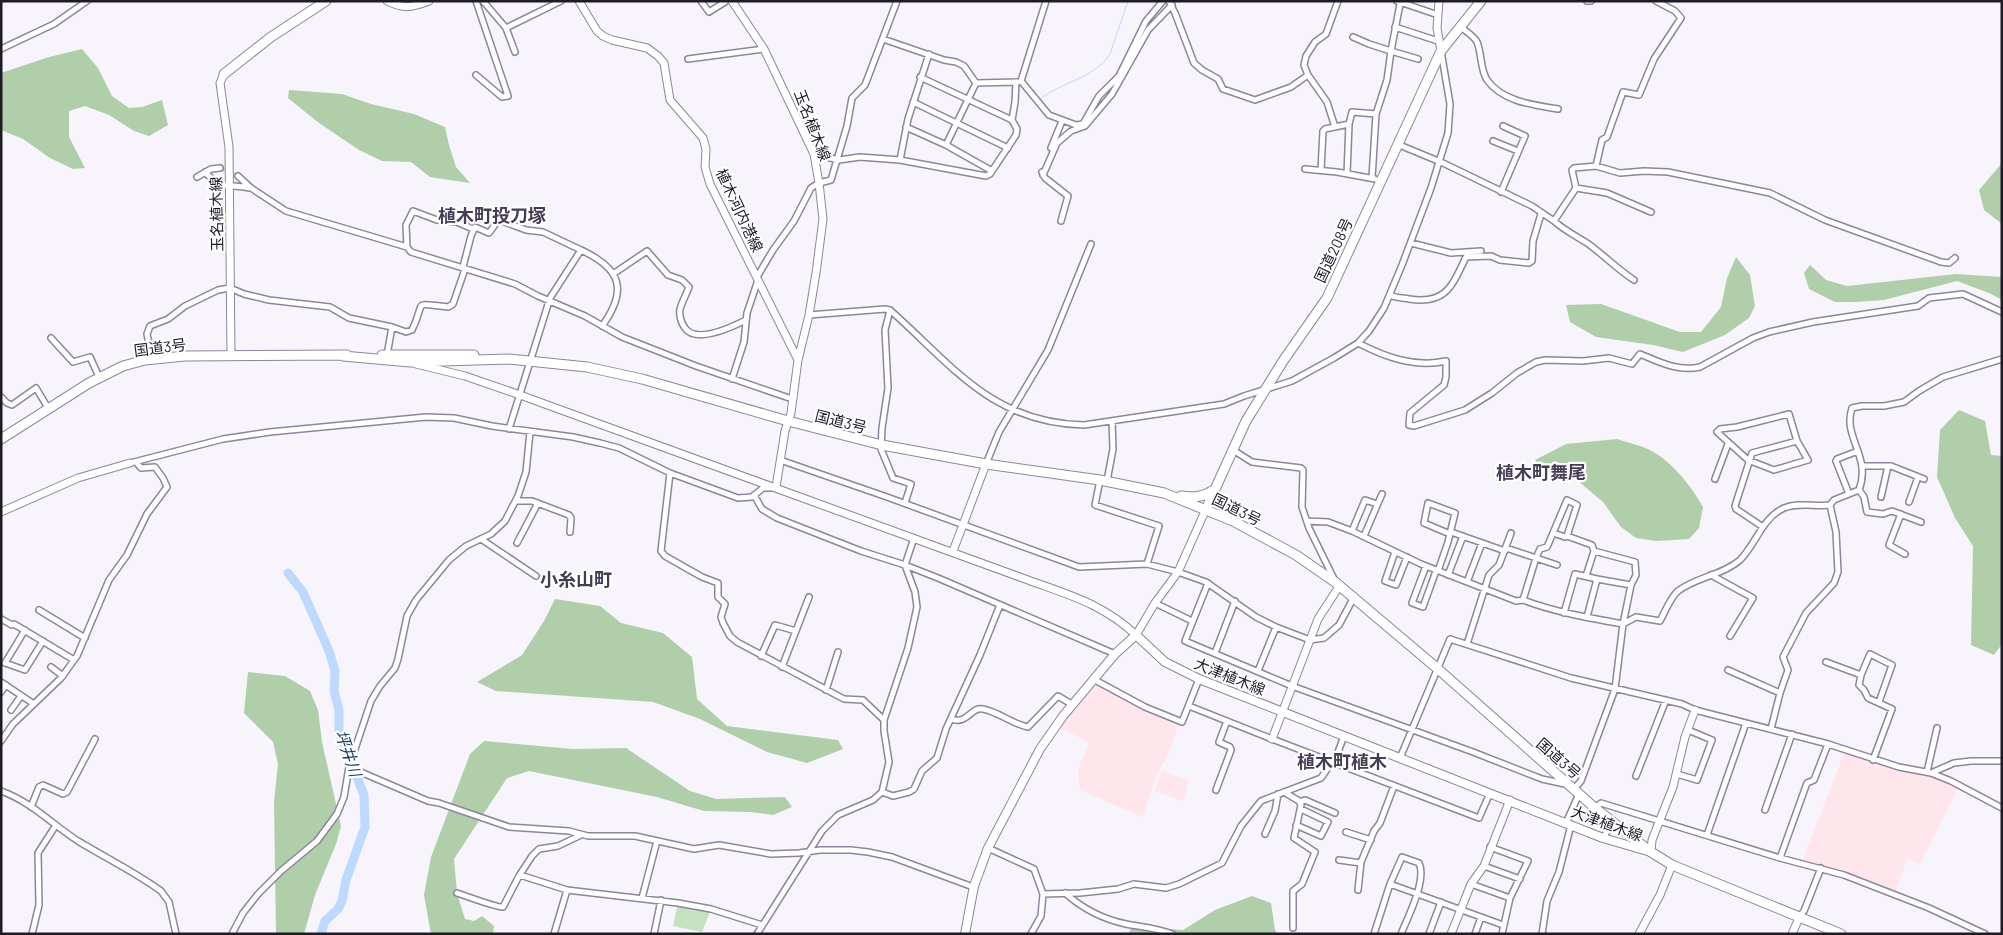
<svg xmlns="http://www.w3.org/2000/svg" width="2003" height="935" font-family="Barlow,'Noto Sans JP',sans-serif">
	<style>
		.education { fill: #ffe5ec }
		.green { fill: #c6e1c0 }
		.forest { fill: #b0ceaa }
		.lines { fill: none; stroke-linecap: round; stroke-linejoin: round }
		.stream { stroke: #bed8fe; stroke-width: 1 }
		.river { stroke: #bed8fe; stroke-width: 9 }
		.street-tunnel { stroke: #d6d4db; stroke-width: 5; stroke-dasharray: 5 2.5; stroke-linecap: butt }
		.street-casing { stroke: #8d859f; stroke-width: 8 }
		.secondary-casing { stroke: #8d859f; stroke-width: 9 }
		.primary-casing { stroke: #8d859f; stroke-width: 10 }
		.highway-casing { stroke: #8d859f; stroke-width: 11 }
		.street { stroke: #fff; stroke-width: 5 }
		.secondary { stroke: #fff; stroke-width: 7 }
		.primary { stroke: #fff; stroke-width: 8 }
		.highway { stroke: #fff; stroke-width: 9 }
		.labels { text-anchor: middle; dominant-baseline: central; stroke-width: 4.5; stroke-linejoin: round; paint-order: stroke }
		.street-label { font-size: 15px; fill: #1e1b25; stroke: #fff }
		.water-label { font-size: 16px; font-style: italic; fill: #1a3a69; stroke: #fff }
		.quarter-label { font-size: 18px; font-weight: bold; fill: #453d55; stroke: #fff }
	</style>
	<rect width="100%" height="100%" fill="#f7f5fb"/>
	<path class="education" d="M1099,685L1144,709L1179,724L1165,762H1163L1152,788L1143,817L1080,790L1078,769L1089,743L1060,727L1095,686Z
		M1845,751L1872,762L1926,775L1958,788L1920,865L1907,859L1895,893L1875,884L1820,865L1802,861Z
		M1162,771L1189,781L1183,801L1154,791Z"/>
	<path class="green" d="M678,903L711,909L702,932L673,926Z"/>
	<path class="forest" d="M82,49L98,68L112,96L129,108L142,107L162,100L168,125L149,136L134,131L109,115L85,106L69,111V137L85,168L73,169L50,158L23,139L1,130V73L49,57Z
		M289,90L342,94L371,104L414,114L445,127L449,145L456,167L470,183L430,177L411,162L382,161L359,150L319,123L288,98Z
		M2002,163V224L1984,210L1979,190Z
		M1736,257L1750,275L1755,306L1749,318L1725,335L1683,352L1653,345L1596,337L1570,322L1566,305L1601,304L1680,332H1701L1721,307L1727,278Z
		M1810,265L1826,280L1847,286L1956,274L2002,277V300L1989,293L1957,281L1884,300L1855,302H1835L1809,289L1804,273Z
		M1959,410L1985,421L1991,455L2002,456V644L1994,655L1971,645L1973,546L1955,518L1937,477L1940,430Z
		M1617,439C1625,442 1635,444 1643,447C1669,457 1690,484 1703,507L1699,528L1689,539L1657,541L1636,538L1621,527L1603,502L1565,470L1544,473L1535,460L1566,444Z
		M555,599L600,606L621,623L663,633L692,657L697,699L727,726L838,740L843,749L807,763L767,752L700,719L653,702L496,691L477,682L522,655L544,621Z
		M248,672L285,676L310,691L318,710L322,742L341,826L336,844L315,895L304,934H276L274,802L278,764L273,742L244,713Z
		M484,741L573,749L626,748L690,791L716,799L785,797L792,807L773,815L750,812L704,811L657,797L529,771L507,778L454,859L457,893L465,919L474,921L482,916L494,926L493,934H431L424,895L431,857L470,754Z
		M1252,896L1271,903L1275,930L1278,934H1128L1133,926L1183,930L1215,910Z"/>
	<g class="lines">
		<path class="stream" d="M1039,100C1060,82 1094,79 1110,54L1128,1"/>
		<path class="river" d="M288,573L303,592L329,651L335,671L334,691L339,710V731L364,795L365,827L346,880L342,901L338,909L325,921L321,934"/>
		<path class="street-tunnel" d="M220,168L238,176"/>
		<g class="street-casing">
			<path id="street" d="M483,1L506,28L515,52
				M701,1L709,12L725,2
				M1169,1L1175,13L1194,63L1202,70L1218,79L1223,89L1255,100L1291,87L1308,75L1304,65L1306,56L1315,42L1326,34L1338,1
				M1397,1L1438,15
				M1587,1H1591
				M1400,4L1391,51L1418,59
				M1460,26C1465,31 1474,36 1477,42C1482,54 1480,69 1487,80C1503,102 1534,105 1558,109
				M1395,27L1438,41
				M506,28L561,1
				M1353,37L1369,44L1391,51L1387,80L1376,114L1372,178
				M883,39L944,60L956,62L964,66L976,83L1018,82
				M1,49L54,24L87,1
				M688,59L764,49
				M476,75L502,97L508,96L476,1
				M1308,75L1327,102L1335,127
				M920,77L1012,120
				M1021,81L1049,115L1076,125L1083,124L1099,96L1119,76L1146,21L1163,1
				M1021,81L1046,1
				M913,102L1008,148
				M1349,124L1352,112L1376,114
				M906,127L946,145L992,171
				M1493,141L1518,151
				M1397,144L1443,163L1532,206L1554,221L1576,188L1572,170L1574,168L1596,166L1620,173L1644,171L1668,172L1770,193L1825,220L1941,262L1949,263L1955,258
				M946,145L976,83
				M1051,148L1062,121
				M814,154L839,160L860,157L900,160L986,176L990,174L1016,135L1017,129L1012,120L1015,102L1016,82
				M900,160L908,119L929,54
				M1596,166L1602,140L1607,137L1623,92L1639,95L1654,59L1681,18L1675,11L1656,1
				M1305,169L1337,172L1375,179
				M1321,170L1323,131L1325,129L1349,124L1347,174
				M205,172C222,191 228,183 250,188
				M1042,172L1045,178L1068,196L1061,221
				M1043,175L1057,143L1071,131L1085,126L1112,94L1148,30L1172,5
				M238,176L251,188L286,211L407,247L411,252L515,284L538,296L585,316L622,337L696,366L792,399
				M197,177L211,169L220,168
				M1576,188L1607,193L1651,212
				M1501,192L1525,136L1503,126
				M1554,221C1564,230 1576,236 1587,243C1604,255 1617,269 1634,280
				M1411,243L1451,253L1481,251
				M407,247L406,225L413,211L437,220L457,222L473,229
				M613,274L647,251L668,275L682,280L689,287C686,295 682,302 680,309C679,315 681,323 685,328C696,344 732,327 746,320
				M757,277L773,250L794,221L811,188L819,183L831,180L847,126L852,98L865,85L897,1
				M1390,295C1396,298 1403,298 1409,299C1446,305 1452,286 1466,257L1491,256L1500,260L1529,263L1532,261L1533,241L1541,214
				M890,310L885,330L888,388L882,428L881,449L893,478L911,484L905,503
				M809,315L885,309L890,310C953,366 992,423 1084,425L1224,404L1244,396L1292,381L1334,358L1358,343L1369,331L1384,308L1402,265L1431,188L1448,133L1450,104L1441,51
				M51,338L73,362L90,357L99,377
				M1358,343C1385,357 1415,368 1446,361V377L1444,385L1410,413L1409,425L1414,426L1465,410L1492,393L1517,373L1536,362L1545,360L1583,361L1609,358L1632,364L1640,354C1659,362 1679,372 1700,367L1753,338L1769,332L1813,322L1918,306L1929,298L1963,294L2002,312
				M387,355L392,327L406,332L412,330C427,300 410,303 448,307L453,304L465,269L463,267L471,236L475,227L489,233L497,222L502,221L526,230L543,232L581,250
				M152,359L147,334L150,326L168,319L185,306L218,290L230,288L244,294L269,300L330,307L349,318L392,327
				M732,379L744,342L747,313L758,280
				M1,397L7,403L12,405L36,388L48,408
				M1789,414L1797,441L1808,460L1774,470L1748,460L1717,432L1720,429L1737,427Z
				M509,429L550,298L581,250C620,268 629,289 602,326
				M1233,450L1252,462L1301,468L1303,470L1302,507L1309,528L1334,579
				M780,460L887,497L1079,567L1147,564L1178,572L1206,582L1256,617L1276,627L1310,640L1324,638L1339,625L1354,597
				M130,463L223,439L270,432L426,417L454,418L492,426L573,437L600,443L619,448L670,473L738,498L752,497L763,488H771
				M986,464L999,432L1048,350L1091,244
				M1863,466H1891L1924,479
				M670,473L661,551L665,556L702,577L718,583V597L725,604L721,617L723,623L730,636L737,642L844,699L863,700L884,720
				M1715,479L1728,444
				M1100,480L1095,505L1159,526L1147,564
				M1107,481L1113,449L1112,421
				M1859,490L1864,497L1867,512L1883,514L1892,511L1921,522
				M1849,494L1836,461L1837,459L1858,451
				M754,495L762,509L777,518L861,551L905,565L938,578L1115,654
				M1881,497L1888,466
				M516,501H532L569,515L571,518L570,532
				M1909,502L1918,477
				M1901,514L1889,545L1905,554
				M1307,521L1328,522L1352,531L1421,564L1516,601L1523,600
				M1763,527L1736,509L1735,506L1752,453L1797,441
				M1352,531L1365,500L1377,504
				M1451,532L1505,551
				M1553,533L1567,500L1577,505L1567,536
				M1364,536L1382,494
				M481,539L536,576
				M517,543L538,503
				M1506,548L1536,558L1523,600C1555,612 1589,618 1623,624L1631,585L1597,579L1587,617
				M1395,552L1385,581L1396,585L1407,557
				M1557,565L1536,558L1540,549L1547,547L1553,533L1565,537L1567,536L1592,545L1594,551
				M1426,566L1412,603L1423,607L1436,571
				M1438,571L1448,542L1455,513L1428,503L1424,523L1450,534
				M1448,575L1463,536
				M1711,575L1753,598L1730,636
				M1586,576L1594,551L1635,562L1636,575L1631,585
				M1467,582L1482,543
				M1208,583L1185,641L1292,686L1473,752L1542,779L1565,784
				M1155,603L1192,621
				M39,610L85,638
				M1564,613L1575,574L1597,579
				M1,619L12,625L14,624L74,660
				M25,630L5,663L25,670L43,641
				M1467,644L1489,575L1499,565L1511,533
				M1215,653L1235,601
				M761,656L775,625L796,631
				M1826,662L1861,675
				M51,667L63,676
				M782,667L809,597
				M1728,670L1780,693
				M1258,671L1276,627
				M1095,680L1145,707L1182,722L1199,679
				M1,682L34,704
				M826,690L838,652
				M1,692L6,685
				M1189,706L1272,739L1479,818L1490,793
				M11,710L21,696
				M951,719C968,725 971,706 983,709C999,712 1012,724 1028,727L1058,696L1073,705
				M1771,729L1780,693L1788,670L1783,657L1806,613L1834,583L1838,572L1836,532L1830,505
				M1,741L13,724L61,678L77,656L109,580L127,555L147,514L167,487L163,478L155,467L141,468L136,462
				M1400,758L1450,639L1571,678L1682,704L1695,710L1828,744L1899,767L1931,773L1951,781L2002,808
				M1873,760L1892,709L1868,698L1864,690L1859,685L1861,675L1870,654L1892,665L1879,702
				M1334,763L1344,736
				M349,767L428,801L439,803L509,827L569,831L588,836H635L694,849L719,845L771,854L799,853L820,850H851L868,852L892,857L973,887L974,886
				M1927,772L1937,728
				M1931,773L1954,763L1971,761H2002
				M1677,774L1697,780L1712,740L1688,730
				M1636,776L1666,700
				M1574,789L1581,781L1615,689L1623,624L1636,617L1660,621C1665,612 1670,598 1678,591C1696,577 1723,575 1740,560C1756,544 1762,518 1784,508C1799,502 1815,507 1830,505L1834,500L1859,490C1872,457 1842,437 1852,408L1862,406H1884L1904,402L1919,391L1943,377L2002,359
				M1216,790L1231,750L1230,747L1219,742L1227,721
				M1,791C30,801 53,825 78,841C106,858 135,872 161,891L169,902L176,934
				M882,792L893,796L909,792L914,789L922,771L937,758L946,729L980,655L1000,605
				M1284,792L1299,801L1301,805L1294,838L1315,852L1302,884L1293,891V928
				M1300,802L1305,800L1335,813
				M31,807L39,787L43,785L63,794L67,792L95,739
				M1595,808L1601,803L1780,858L1844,875L1929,908L1985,934
				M1765,810L1792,734
				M1566,823L1579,794
				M1296,825L1321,836L1328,822L1301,809
				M1346,832L1371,840
				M1265,834L1275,811L1278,794
				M1707,835L1746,723
				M1603,838L1613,822
				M1490,847L1528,861L1510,898L1502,934
				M988,848L1034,869L1043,894L1080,893L1118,889L1134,884L1166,888L1179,884L1222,863L1241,826L1261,801L1321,778L1332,762
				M1780,858L1807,783L1814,780L1828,744
				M1339,860L1361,863
				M1484,866L1520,879
				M520,875L567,890L678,903L711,909L762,925
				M1390,884L1503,925
				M1471,884L1510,898
				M1358,890L1361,862L1374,831L1380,823L1394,786
				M457,893C466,896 498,908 503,907L519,876L532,856L539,849L558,846L581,835
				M1065,893C1083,909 1102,919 1126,924C1142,927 1157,928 1172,934
				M642,898L657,841
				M1799,917L1804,911L1821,868
				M32,934L39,905L38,853L56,825
				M232,934L243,913L258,894L281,871L317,841L337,814L344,797L349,767L371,701L380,686L395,668L398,659L407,616L416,600L449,560L466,546L491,534L505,521L518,496L526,472L530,432
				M554,934L567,890
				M654,934L661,900
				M757,934L822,831L838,815L873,800L882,792L889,762L884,731V720L908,648L917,607L915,592L905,565L914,538
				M1031,934L1041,916L1043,894
				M1374,934L1390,884L1402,857L1419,863C1427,880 1408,917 1401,934
				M1429,934L1441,902
				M1475,934L1481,917
				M1542,934L1547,901L1559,872L1571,825"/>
		</g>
		<g class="secondary-casing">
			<path id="secondary" d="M387,1C404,9 411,8 429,1
				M579,1L597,31L603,36L612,40L647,48L658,56L664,63L670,100L703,138L706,149L705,167L710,184L798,360
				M732,1L764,49L814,154L819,183L823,219L816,273L809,315L798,360L791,413L785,431L776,487
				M1439,1L1437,28L1441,51
				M224,74L220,83L229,147L231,356
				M416,364L465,376L520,395L1028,580C1069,595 1103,604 1136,635L1155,603L1178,572L1206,509
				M1,512L78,478L130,463
				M953,551L986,464
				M1272,739L1318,619L1340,585
				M1651,852L1652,840L1673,787L1685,737L1695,710
				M1451,934L1471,884L1484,866L1510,800
				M1639,934L1660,895L1672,865
				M1792,934L1799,918"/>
		</g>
		<g class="primary-casing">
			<path id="primary" d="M965,934L974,886L988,848L1040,749L1063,716L1115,654L1136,635L1165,662L1199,679L1603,838L1651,852"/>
		</g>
		<g class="highway-casing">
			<path id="highway" d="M224,74L271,37L326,1
				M382,355H474
				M343,356L410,362L509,359L587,367L642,379L788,421L882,445L986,464L1100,480L1164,493L1233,521L1296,555L1335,582L1438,669L1595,808L1651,852L1672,865L1841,934
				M1,439L89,383L123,366L145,360L185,356L347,355
				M1181,496C1194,498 1204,497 1215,489
				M1206,509L1246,421L1283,361L1327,298L1441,51L1481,1"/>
		</g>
		<use href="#street" class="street"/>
		<use href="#secondary" class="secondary"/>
		<use href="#primary" class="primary"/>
		<use href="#highway" class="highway"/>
	</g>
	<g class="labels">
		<g class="street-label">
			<text transform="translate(813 125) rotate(69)">玉名植木線</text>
			<text transform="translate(740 210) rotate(65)">植木河内港線</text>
			<text transform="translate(216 214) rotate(-91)">玉名植木線</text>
			<text transform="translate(1333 250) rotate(-65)">国道208号</text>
			<text transform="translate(160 347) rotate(-7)">国道3号</text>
			<text transform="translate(841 421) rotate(14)">国道3号</text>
			<text transform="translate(1237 509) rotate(26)">国道3号</text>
			<text transform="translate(1230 676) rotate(22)">大津植木線</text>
			<text transform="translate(1559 758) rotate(41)">国道3号</text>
			<text transform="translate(1607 823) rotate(20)">大津植木線</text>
		</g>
		<g class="water-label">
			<text transform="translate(349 753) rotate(71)">坪井川</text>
		</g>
		<g class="quarter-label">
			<text x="492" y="215">植木町投刀塚</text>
			<text x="1541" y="472">植木町舞尾</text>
			<text x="576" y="579">小糸山町</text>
			<text x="1342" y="761">植木町植木</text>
		</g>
	</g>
	<rect width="2003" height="935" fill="none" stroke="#1e1b25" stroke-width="5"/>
</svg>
